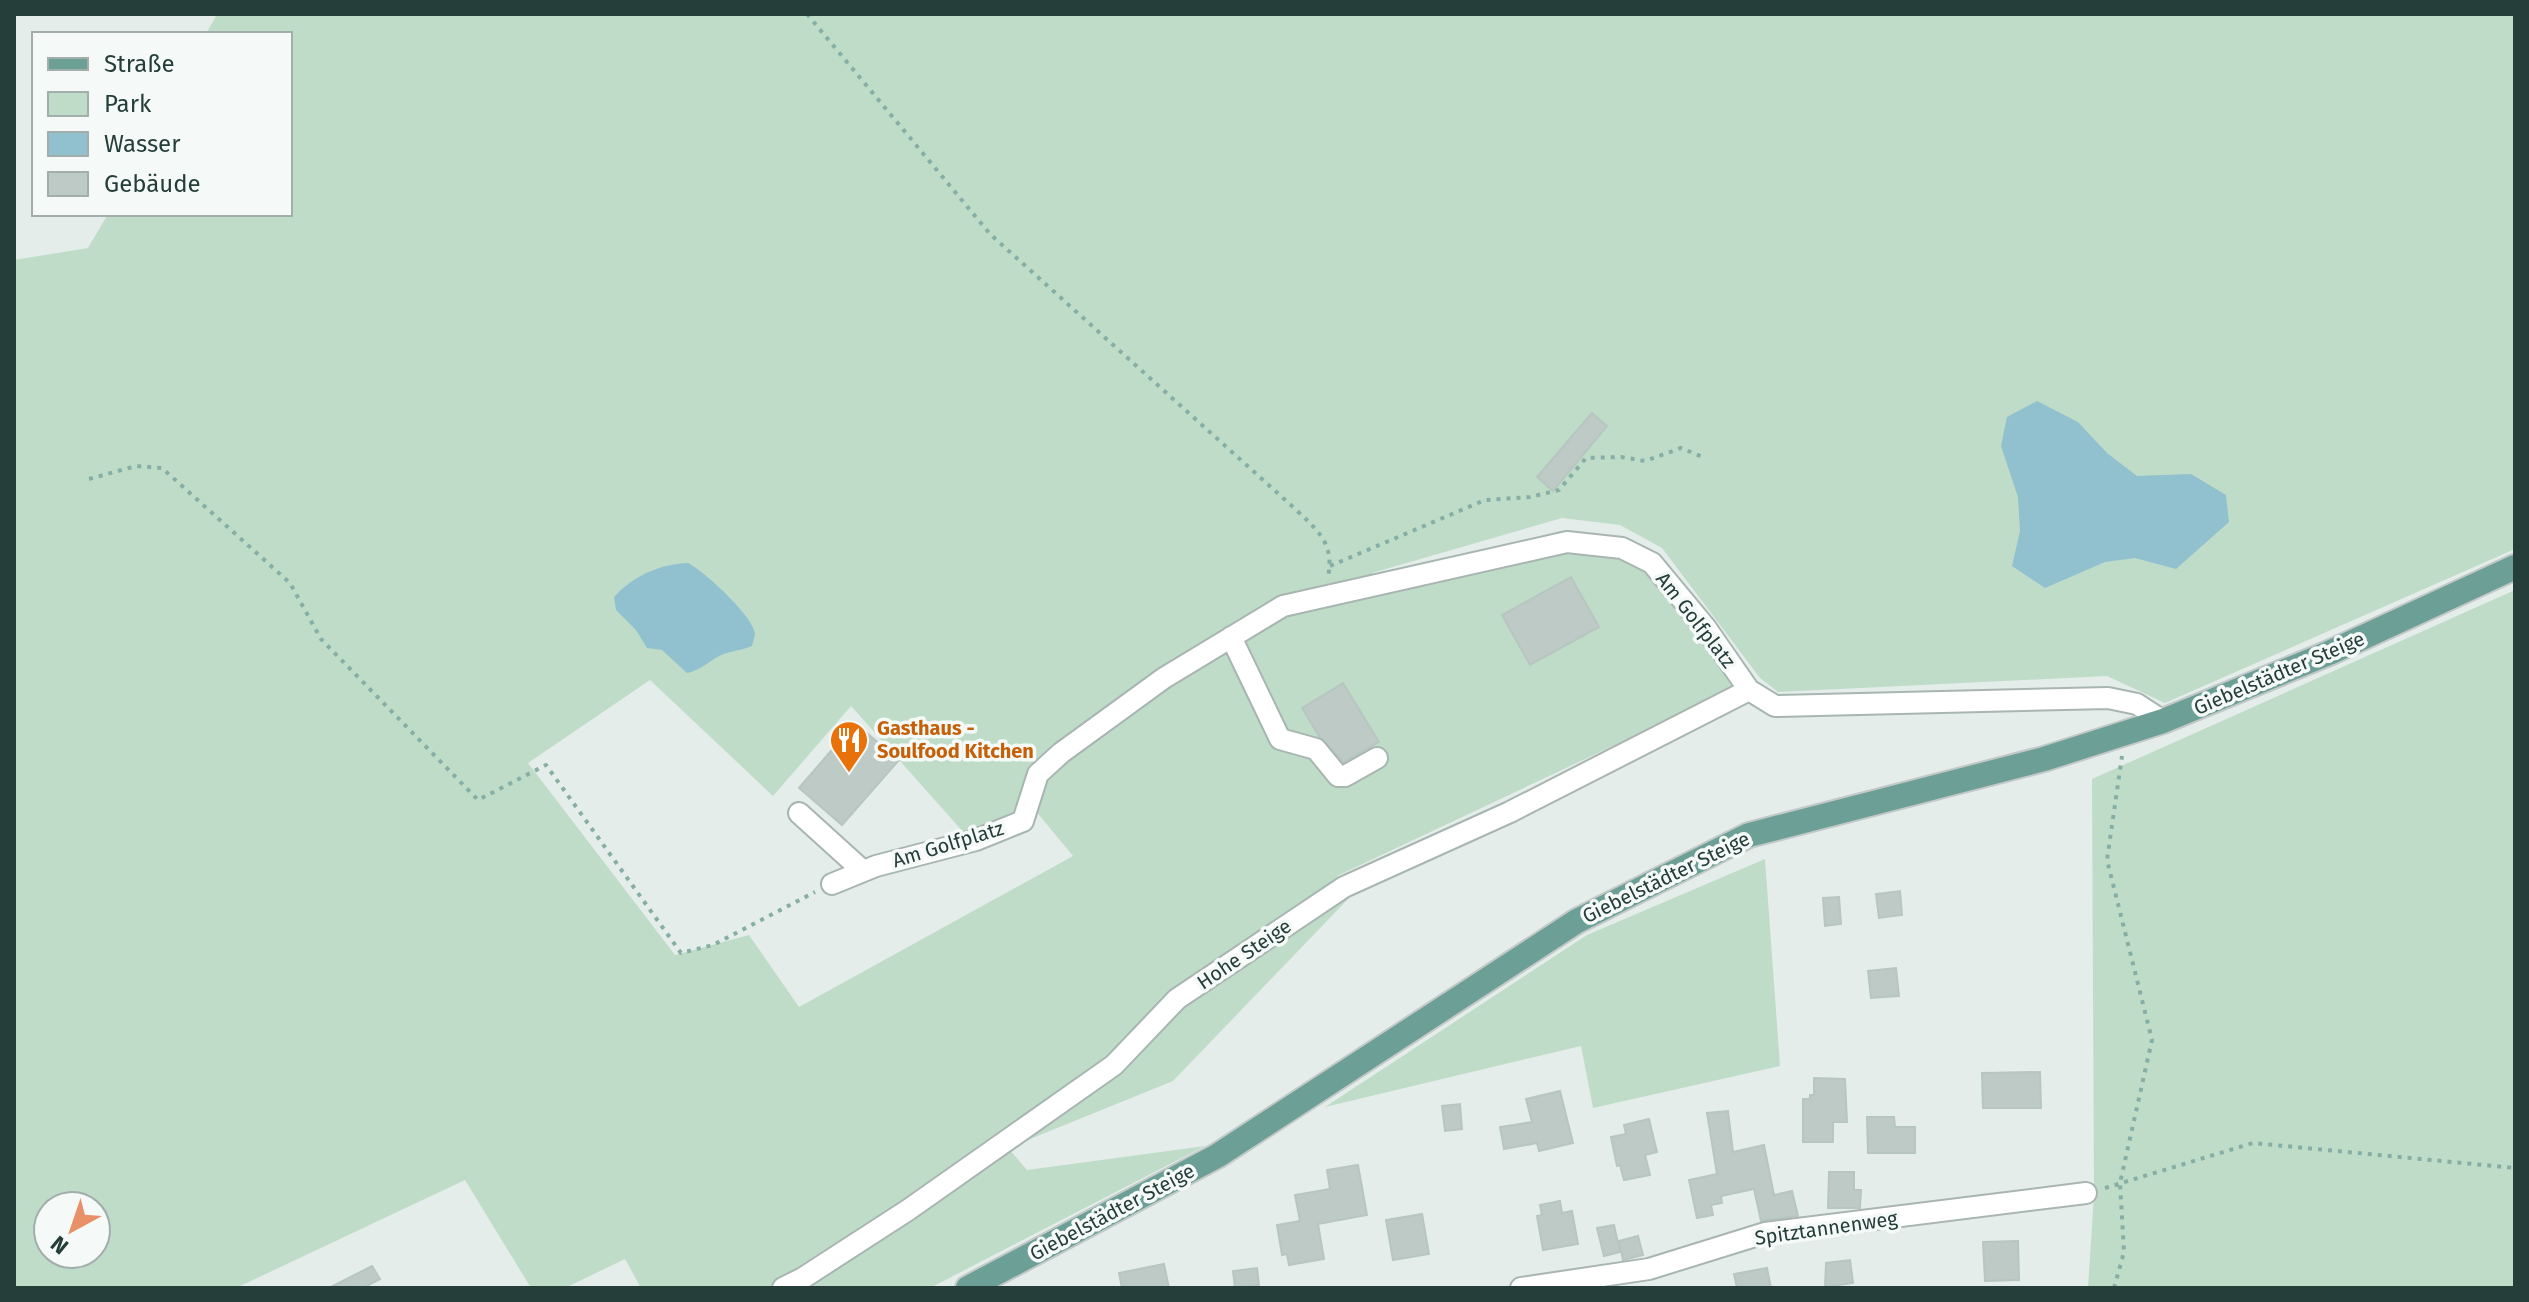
<svg xmlns="http://www.w3.org/2000/svg" width="2529" height="1302" font-family="'Fira Sans',sans-serif">
	<style>
		.green { fill: #bfdcc9; fill-rule: evenodd }
		.water { fill: #91c0ce }
		.building { fill: #bdcac6; stroke: #b7c6c1; stroke-width: 2 }
		.lines { fill: none; stroke-linecap: round; stroke-linejoin: round }
		.minor-casing { stroke: #a8b5b1; stroke-width: 24 }
		.major-casing { stroke: #c2c9c8; stroke-width: 28 }
		.path { stroke: #87aea5; stroke-width: 4; stroke-dasharray: 4 6; stroke-linecap: butt }
		.minor { stroke: #fff; stroke-width: 20 }
		.major { stroke: #6c9f95; stroke-width: 24 }
		.labels { text-anchor: middle; dominant-baseline: central; stroke-width: 7; stroke-linejoin: round; paint-order: stroke }
		.street-label { font-size: 20px; fill: #253e39; stroke: #f5f9f8 }
		.food-label { font-size: 20px; font-weight: bold; fill: #c56008; stroke: #f5f9f8; text-anchor: start }
	</style>
	<rect width="100%" height="100%" fill="#e5edea"/>
	<path class="green" d="M217,14H2515V549L2165,703L2107,676L1778,692L1760,678L1662,548L1620,525L1562,518L1372,573L1386,592L1570,549L1619,555L1646,568L1740,686L1337,876L1349,898L1173,1081L1008,1148L1027,1170L1205,1146L930,1288H641L625,1259L565,1288H531L465,1180L236,1288H14V260L88,248L108,214H290V34H206ZM650,680L773,796L851,706L965,834L1030,804L1073,856L799,1007L749,935L675,955L528,763ZM48,1206H96V1254H48Z
		M2515,590V1288H2088L2094,1195L2092,779Z
		M1765,859L1780,1066L1593,1108L1581,1046L1325,1107L1587,935Z"/>
	<path class="water" d="M2037,401L2078,422L2107,453L2137,476L2191,474L2226,495L2229,522L2176,569L2135,558L2105,562L2045,588L2012,566L2020,531L2018,497L2001,446L2007,417Z
		M688,563C704,571 752,615 755,633C755,637 753,641 752,646C743,650 736,650 727,653C712,657 705,669 687,673L662,650L647,648L636,630L616,610L614,597C633,576 660,564 688,563Z"/>
	<path class="building" d="M1592,413L1607,426L1553,491L1537,477Z
		M1571,577L1599,627L1530,665L1502,615Z
		M1343,683L1379,742L1343,762L1319,736L1302,708Z
		M855,723L899,760L842,825L799,788Z
		M1900,891L1902,915L1879,918L1876,894Z
		M1839,897L1841,924L1825,926L1823,898Z
		M1896,968L1899,996L1871,998L1868,971Z
		M2040,1072L2041,1108H1983L1982,1073Z
		M1814,1078L1845,1079L1847,1122H1833V1142H1803V1099H1810V1095H1814Z
		M1560,1091L1573,1143L1539,1151L1537,1143L1504,1149L1500,1127L1532,1122L1526,1099Z
		M1460,1104L1462,1129L1445,1131L1442,1106Z
		M1728,1111L1733,1152L1764,1145L1774,1195L1792,1191L1798,1216L1761,1221L1754,1189L1721,1196L1722,1203L1711,1205L1713,1215L1697,1218L1689,1180L1717,1174L1707,1113Z
		M1867,1117H1894L1895,1127H1915V1153H1868Z
		M1649,1119L1657,1152L1645,1155L1650,1175L1624,1180L1620,1165L1617,1166L1611,1137L1626,1134L1624,1125Z
		M1358,1165L1367,1215L1318,1224L1324,1259L1289,1265L1287,1254L1282,1255L1277,1225L1300,1221L1295,1195L1330,1189L1327,1170Z
		M1829,1172H1854V1190H1861L1860,1208H1828Z
		M1560,1201L1562,1213L1572,1211L1578,1244L1543,1250L1537,1216L1542,1215L1540,1205Z
		M1422,1214L1429,1254L1393,1260L1386,1220Z
		M1614,1225L1620,1252L1604,1256L1597,1228Z
		M1638,1236L1643,1255L1623,1260L1619,1241Z
		M2018,1241L2019,1280L1985,1281L1983,1242Z
		M1850,1260L1853,1283L1825,1287L1826,1263Z
		M1164,1264L1169,1288H1122L1119,1273Z
		M372,1266L380,1279L363,1288H329Z
		M1257,1268L1259,1285L1235,1288L1233,1271Z
		M1767,1268L1771,1288H1737L1734,1274Z"/>
	<g class="lines">
		<g class="minor-casing">
			<path id="minor" d="M1231,637L1280,739L1316,749L1338,776H1345L1377,758
				M799,813L863,871
				M832,884L876,866L976,840L1023,821L1038,774L1061,753L1164,678L1283,606L1567,542L1622,548L1652,563L1706,628L1749,690L1775,706L2108,698L2137,704L2163,721
				M783,1288L803,1278L908,1210L1114,1065L1177,999L1344,887L1510,812L1749,690
				M1521,1288L1649,1269L1765,1233L2086,1193"/>
		</g>
		<g class="major-casing">
			<path id="major" d="M968,1288L1217,1156L1577,921L1749,835L2044,759L2163,721L2329,653L2515,567"/>
		</g>
		<path class="path" d="M807,14L990,234L1293,507C1316,529 1335,542 1328,577
			M89,479L136,466L162,468L290,583L321,639L478,800L546,765L681,953L713,945L815,892
			M1330,566L1485,500L1530,497L1559,490L1586,458L1621,457L1645,461L1681,448L1705,458
			M2105,1188L2253,1143L2515,1168
			M2114,1288L2124,1252L2120,1183L2152,1040L2107,860L2122,756"/>
		<use href="#minor" class="minor"/>
		<use href="#major" class="major"/>
	</g>
	<defs>
		<g id="restaurant-pin" transform="scale(2)"><path d="M0 17L-7.5 6A9.5 9.5 0 1 1 7.5 6Z" fill="#e8710a" stroke="#f5f9f8"/><path d="M-5-6h1v4h1v-4h1v4h1v-4h1v5L-1.5 .5V6h-2V.5L-5-1ZM5-6V6H3V1.5H1.5Q1.5-4 5-6Z" fill="#fff"/></g>
	</defs>
	<g fill-rule="evenodd">
		<use href="#restaurant-pin" x="849" y="740"/>
	</g>
	<g class="labels">
		<g class="street-label">
			<text transform="translate(1696 620) rotate(52)">Am Golfplatz</text>
			<text transform="translate(2279 673) rotate(-23)">Giebelstädter Steige</text>
			<text transform="translate(948 844) rotate(-17)">Am Golfplatz</text>
			<text transform="translate(1666 877) rotate(-26)">Giebelstädter Steige</text>
			<text transform="translate(1244 954) rotate(-34)">Hohe Steige</text>
			<text transform="translate(1112 1212) rotate(-28)">Giebelstädter Steige</text>
			<text transform="translate(1826 1228) rotate(-8)">Spitztannenweg</text>
		</g>
		<g class="food-label">
			<text x="877" y="728">Gasthaus -<tspan x="877" dy="23">Soulfood Kitchen</tspan></text>
		</g>
	</g>
	<rect width="2529" height="1302" fill="none" stroke="#253e39" stroke-width="32"/>
	<rect x="32" y="32" width="260" height="184" fill="#f5f9f8" stroke="#a2aeac" stroke-width="2"/>
	<rect x="48" y="58" width="40" height="12" fill="#6c9f95" stroke="#a2aeac" stroke-width="2"/>
	<text x="104" y="72" font-size="24" fill="#253e39">Straße</text>
	<rect x="48" y="92" width="40" height="24" fill="#bfdcc9" stroke="#a2aeac" stroke-width="2"/>
	<text x="104" y="112" font-size="24" fill="#253e39">Park</text>
	<rect x="48" y="132" width="40" height="24" fill="#91c0ce" stroke="#a2aeac" stroke-width="2"/>
	<text x="104" y="152" font-size="24" fill="#253e39">Wasser</text>
	<rect x="48" y="172" width="40" height="24" fill="#bdcac6" stroke="#a2aeac" stroke-width="2"/>
	<text x="104" y="192" font-size="24" fill="#253e39">Gebäude</text>
	<g transform="translate(72 1230) rotate(220)"><circle r="38" fill="#f5f9f8" stroke="#a2aeac" stroke-width="2"/>
	<path d="M0-6L14 30L0 20L-14 30Z" fill="#e89067"/>
	<text y="-12" font-size="22" font-weight="bold" text-anchor="middle" fill="#253e39">N</text>
	</g>
</svg>
